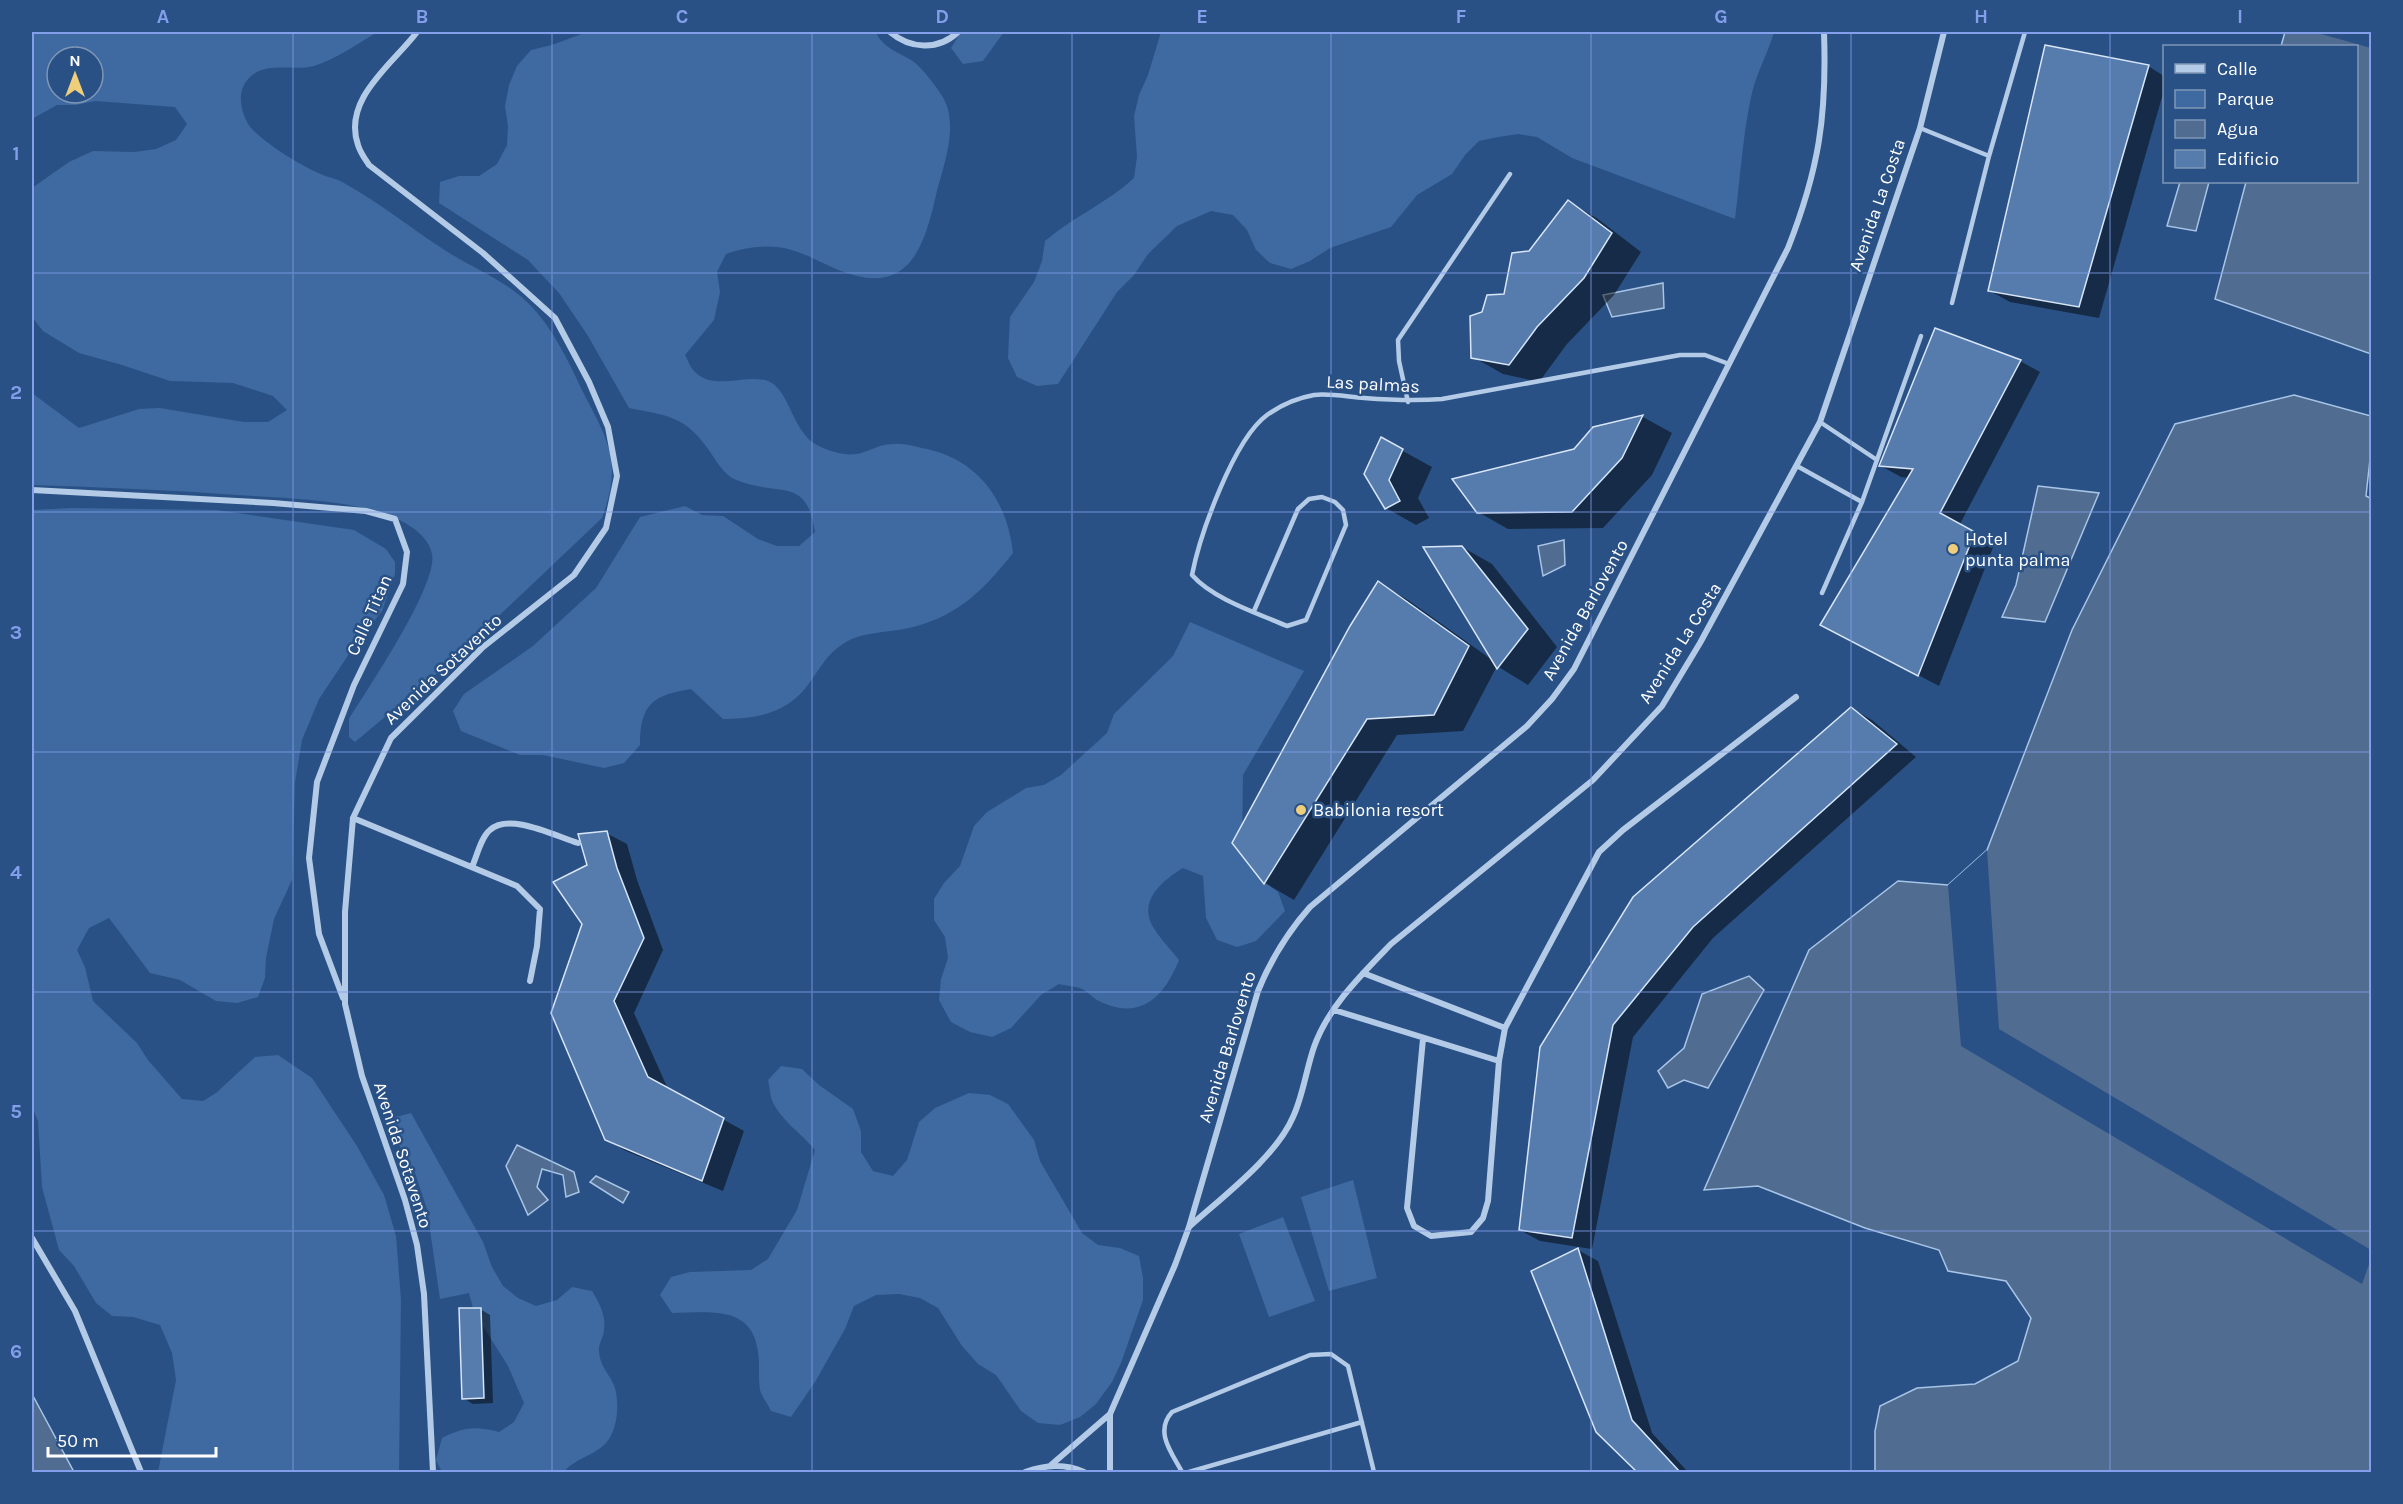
<svg xmlns="http://www.w3.org/2000/svg" width="2403" height="1504" font-family="Karla,sans-serif">
	<style>
		.green { fill: #3e6aa1; fill-rule: evenodd }
		.water { fill: #506c91; stroke: #a8c5e7; stroke-width: 1.5 }
		.pier { fill: #295185 }
		.shadow { fill: #0007 }
		.building { fill: #567cae; stroke: #d7e5f6; stroke-width: 1.5 }
		.lines { fill: none; stroke-linecap: round; stroke-linejoin: round }
		.lane { stroke: #b4cbe7; stroke-width: 4.5 }
		.street { stroke: #b4cbe7; stroke-width: 6 }
		.grid { fill: none; stroke: #839eea; stroke-width: 1.5; stroke-opacity: 0.55 }
		.poi-dot { fill: #eece7b; stroke: #295185; stroke-width: 2 }
		.labels { text-anchor: middle; dominant-baseline: central; stroke-width: 5; stroke-linejoin: round; paint-order: stroke }
		.street-label { font-size: 18px; fill: #fff; stroke: #295185 }
		.poi-label { font-size: 18px; fill: #fff; stroke: #295185; text-anchor: start }
		.neatline { fill: none; stroke: #839eea; stroke-width: 2 }
		.grid-label { font-size: 20px; text-anchor: middle; font-weight: bold; fill: #839eea }
	</style>
	<rect width="100%" height="100%" fill="#295185"/>
	<path class="green" d="M32,32H378C358,43 337,59 314,66C291,72 259,58 244,85C237,97 243,118 251,128C267,145 301,166 323,175C330,178 338,179 344,183C380,203 412,229 446,251C473,268 504,280 527,302C554,328 570,365 586,398C611,445 621,466 602,518L447,665L355,742L349,737V719C368,688 438,585 432,554C427,529 394,516 372,510C329,499 281,498 237,495C168,490 100,487 32,485V393L79,428L139,409L160,408L244,422H268L287,410L273,396L233,383L170,381L122,365L79,353L43,331L32,317V188L69,162L93,151L134,152L156,149L176,140L187,124L175,107L95,101L76,105H57L32,119ZM57,57H93V93H57Z
		M587,32H876C882,48 901,53 914,62C923,69 941,92 945,101C958,129 943,167 936,195C925,244 910,295 847,273C827,267 809,254 788,249C767,244 746,247 726,254L717,272L720,292L714,320L685,355C688,360 690,367 694,371C713,392 745,373 768,381C791,390 792,436 821,447C832,452 848,457 861,453C874,449 880,444 895,444C904,443 913,446 922,448C977,458 1007,499 1013,553C982,592 955,619 904,629C884,633 860,632 843,644C828,653 820,668 810,682C789,713 758,719 723,719L691,689C653,695 640,704 640,745L624,763L604,768L543,755H520L461,731L453,711L464,694L533,646L596,588L640,517L685,506L702,515L723,516L758,539L777,546H799L815,532C807,479 784,495 745,483C740,481 735,480 732,478C720,470 714,456 705,445C683,415 663,415 629,408L588,336L559,293L528,260L439,203L440,182L459,176H479L497,164L507,145L508,126L505,106L509,85L517,66L531,50L552,45Z
		M961,32H1004L983,61L963,64L951,48Z
		M1161,32H1774C1768,53 1757,72 1752,93C1743,132 1740,179 1735,219L1572,158L1537,137L1518,134L1498,137L1479,141L1465,155L1452,174L1417,195L1391,227L1330,248L1310,261L1291,269L1270,263L1256,250L1247,230L1233,215L1211,211L1177,226L1148,254L1134,275L1117,292L1058,384L1037,386L1017,377L1008,358L1010,317L1034,282L1042,261L1045,241C1073,217 1107,203 1134,178L1137,157L1134,116L1139,95L1148,75Z
		M72,508L217,510L354,530L386,549L395,562V574L382,611L355,645L319,699L302,740L295,782L292,880L274,919L266,958L265,978L258,997L237,1003L216,1001L180,980L150,973L109,918L89,928L77,950L85,967L93,1001L137,1043L148,1060L182,1099L203,1101L216,1093L255,1057L278,1055L312,1078L357,1146L384,1195L396,1236L401,1300L399,1472H158L176,1380L172,1353L160,1325L133,1317L112,1316L96,1303L74,1266L59,1250L42,1187L38,1121L32,1107V510Z
		M1190,622L1304,671L1243,775L1242,847L1263,881L1278,892L1285,911L1256,941L1237,947L1217,940L1206,918L1203,876L1183,868C1165,879 1140,898 1151,923C1157,936 1171,949 1179,960C1164,998 1139,1022 1097,1000C1092,997 1088,992 1082,989C1076,986 1067,986 1059,984L1041,995L1011,1028L992,1037L970,1032L951,1022L939,1000L941,979L948,958L945,937L934,920V899L944,883L960,866L974,826L987,812L1026,788L1044,785L1061,775L1107,733L1114,714L1173,656Z
		M781,1066L802,1069L819,1085L853,1109L861,1131V1152L873,1171L893,1176L907,1160L919,1122L935,1108L969,1093L990,1095L1008,1104L1034,1140L1040,1161L1082,1233L1098,1245L1120,1248L1139,1256L1143,1278V1300L1121,1363L1112,1382L1096,1404L1080,1417L1060,1425L1038,1423L1021,1411L996,1375L978,1364L962,1346L938,1308L920,1298L899,1294L876,1295L854,1306L845,1329L815,1382L791,1417L771,1411C768,1404 762,1397 760,1390C758,1378 760,1364 758,1352C752,1304 708,1313 672,1313L660,1295L671,1277L690,1272L751,1270L768,1259L797,1210L815,1150C802,1134 783,1122 773,1103C770,1097 770,1087 768,1080Z
		M411,1113L483,1242L492,1267L503,1286L518,1298L536,1306L557,1300L572,1287L592,1291C599,1303 606,1314 604,1330C604,1337 598,1344 599,1352C601,1368 608,1372 614,1385C620,1402 618,1430 606,1443C594,1456 575,1458 564,1472H442L436,1460L442,1438C465,1427 475,1426 499,1432L514,1422L524,1403L508,1366L474,1312L469,1293L440,1299L427,1209L415,1173L399,1145L392,1118Z
		M1353,1180L1377,1278L1329,1291L1301,1197Z
		M1283,1217L1315,1301L1269,1317L1239,1234Z"/>
	<path class="water" d="M2285,32H2371V354L2215,299L2246,182H2356V46H2281Z
		M2180,182H2209L2196,231L2167,226Z
		M1663,283L1664,308L1612,317L1603,295Z
		M2294,395L2371,416V450L2366,496L2372,499L2371,1472H1875V1431L1880,1406L1917,1388L1975,1384L2018,1361L2031,1318L2006,1281L1948,1271L1939,1250L1865,1228L1758,1186L1704,1190L1809,950L1898,881L1948,885L1987,850L2072,630L2175,424Z
		M2038,486L2099,493L2045,622L2002,617L2016,585Z
		M1564,540L1565,565L1543,576L1538,546Z
		M1749,976L1764,990L1708,1088L1684,1080L1668,1088L1658,1071L1684,1048L1702,994Z
		M517,1145L574,1172L579,1192L566,1197L563,1175L542,1169L537,1187L548,1200L528,1215L506,1166Z
		M596,1176L629,1192L623,1203L590,1182Z
		M32,1394L74,1472H32Z"/>
	<path class="pier" d="M2314,32H2371V48Z
		M1987,850L1999,1029L2371,1250V1259L2362,1284L1961,1046L1948,885Z"/>
	<path class="shadow" d="M2148,66L2164,76V90L2099,318L2010,302L1990,291Z
		M1569,202L1598,219L1641,252L1614,295L1567,344L1539,382L1503,374L1473,357L1483,313L1505,295L1530,252Z
		M2020,361L2040,372L1960,524L1994,545L1939,686L1842,635L1910,478L1901,477L1881,466Z
		M1643,417L1672,433L1652,475L1603,528L1508,529L1478,512L1575,450L1594,428Z
		M1381,439L1432,467L1418,498L1429,518L1416,525L1386,508Z
		M1462,547L1492,564L1557,647L1528,685L1497,666L1463,731L1397,735L1294,900L1265,883L1234,843L1379,583L1408,600L1495,662Z
		M1851,708L1872,720L1916,757L1713,938L1633,1037L1592,1249L1540,1241L1520,1230L1542,1047Z
		M606,833L627,844L637,880L663,950L634,1013L668,1089L744,1131L723,1191L626,1151L606,1139L584,923L589,866Z
		M1578,1250L1598,1261L1652,1433L1688,1472H1639L1597,1431Z
		M480,1309L490,1315L493,1403L473,1404L463,1398Z"/>
	<path class="building" d="M2045,45L2149,65L2079,307L1988,291Z
		M1568,200L1612,233L1584,278L1537,327L1509,365L1471,358L1470,316L1482,312L1487,295L1504,294L1512,253L1529,251Z
		M1935,328L2021,360L1940,513L1975,532L1918,676L1820,625L1913,469L1879,466Z
		M1643,415L1622,458L1572,512L1477,513L1452,479L1574,449L1593,427Z
		M1381,437L1403,449L1389,480L1400,501L1385,509L1364,474Z
		M1462,546L1528,629L1497,669L1423,547Z
		M1378,581L1469,646L1434,715L1367,719L1264,884L1232,843L1350,626Z
		M1851,707L1897,744L1693,927L1613,1025L1572,1238L1519,1230L1540,1047L1633,897Z
		M607,831L617,868L644,938L614,1001L648,1077L724,1118L702,1181L605,1140L551,1013L582,924L553,882L587,865L578,834Z
		M1578,1248L1632,1420L1680,1472H1637L1596,1432L1531,1271Z
		M459,1308H481L484,1398L462,1399Z"/>
	<g class="lines">
		<path class="lane" d="M1920,128L1989,156
			M1952,303L1989,156L2025,32
			M1408,402L1399,361L1398,340L1510,174
			M1820,422L1877,460
			M1797,466L1862,502
			M1822,593L1862,502L1921,336
			M1254,611L1298,509L1309,499L1322,497L1335,502L1343,510L1346,525L1306,620L1287,626C1257,613 1213,599 1192,575C1200,534 1234,439 1267,415C1281,405 1297,398 1314,395C1329,393 1349,397 1364,398C1391,400 1416,401 1442,399L1680,355H1705L1729,364
			M1182,1472C1172,1453 1154,1432 1172,1412L1310,1355L1331,1354L1348,1366L1374,1472
			M1189,1472L1362,1422"/>
		<path class="street" d="M417,32C393,64 342,99 358,145C360,152 365,159 369,165L483,253L555,318L589,382L608,427L617,476L606,528L574,575L482,648L391,738L353,818L345,912V1004L362,1076L405,1200L417,1245L424,1294L433,1472
			M890,32C910,49 938,51 958,32
			M32,490L273,503L366,511L395,519L407,552L403,584L354,685L317,782L309,858L319,934L343,998
			M353,818L517,886L540,909L537,946L530,981
			M472,867C477,856 481,837 490,830C509,812 555,836 578,843
			M1363,973L1505,1028
			M1334,1010L1499,1061
			M1423,1039L1407,1208L1414,1226L1431,1236L1471,1232L1483,1218L1488,1201L1499,1061L1505,1028L1599,852L1623,830L1796,697
			M1189,1227C1221,1198 1276,1157 1293,1117C1303,1096 1306,1070 1314,1047C1328,1007 1362,974 1391,944L1593,780L1662,706L1700,643L1820,422L1920,128L1944,32
			M32,1238L75,1311L141,1472
			M1051,1465L1110,1414
			M1025,1472C1046,1465 1064,1463 1084,1472
			M1110,1472V1414L1175,1265L1189,1227L1258,991C1271,959 1287,933 1310,907L1527,726L1552,699L1574,669L1788,248C1819,169 1827,116 1824,32"/>
	</g>
	<path class="grid" d="M293,32V1472M552,32V1472M812,32V1472M1072,32V1472M1331,32V1472M1591,32V1472M1851,32V1472M2110,32V1472M32,273H2372M32,512H2372M32,752H2372M32,992H2372M32,1231H2372"/>
	<g class="poi-dot">
		<circle cx="1953" cy="549" r="6"/>
		<circle cx="1301" cy="810" r="6"/>
	</g>
	<g class="labels">
		<g class="street-label">
			<text transform="translate(1877 205) rotate(-71)">Avenida La Costa</text>
			<text transform="translate(1373 384) rotate(3)">Las palmas</text>
			<text transform="translate(1585 610) rotate(-61)">Avenida Barlovento</text>
			<text transform="translate(369 615) rotate(-66)">Calle Titan</text>
			<text transform="translate(1680 643) rotate(-58)">Avenida La Costa</text>
			<text transform="translate(443 669) rotate(-43)">Avenida Sotavento</text>
			<text transform="translate(1227 1047) rotate(-73)">Avenida Barlovento</text>
			<text transform="translate(403 1155) rotate(72)">Avenida Sotavento</text>
		</g>
		<g class="poi-label">
			<text x="1965" y="539">Hotel<tspan x="1965" dy="21">punta palma</tspan></text>
			<text x="1313" y="810">Babilonia resort</text>
		</g>
	</g>
	<rect width="2403" height="1504" fill="none" stroke="#295185" stroke-width="66"/>
	<rect x="2163" y="45" width="195" height="138" fill="#295185" stroke="#7f97b6" stroke-width="1.5"/>
	<rect x="2175" y="64" width="30" height="9" fill="#b4cbe7" stroke="#7f97b6" stroke-width="1.5"/>
	<text x="2217" y="75" font-size="18" fill="#ffffff">Calle</text>
	<rect x="2175" y="90" width="30" height="18" fill="#3e6aa1" stroke="#7f97b6" stroke-width="1.5"/>
	<text x="2217" y="105" font-size="18" fill="#ffffff">Parque</text>
	<rect x="2175" y="120" width="30" height="18" fill="#506c91" stroke="#7f97b6" stroke-width="1.5"/>
	<text x="2217" y="135" font-size="18" fill="#ffffff">Agua</text>
	<rect x="2175" y="150" width="30" height="18" fill="#567cae" stroke="#7f97b6" stroke-width="1.5"/>
	<text x="2217" y="165" font-size="18" fill="#ffffff">Edificio</text>
	<g transform="translate(75 75)"><circle r="28" fill="#295185" stroke="#7f97b6" stroke-width="1.5"/>
	<path d="M0-4.5L10 22L0 15L-10 22Z" fill="#eece7b"/>
	<text y="-9" font-size="16" font-weight="bold" text-anchor="middle" fill="#ffffff">N</text>
	</g>
	<path d="M48 1447v9h168v-9" fill="none" stroke="#ffffff" stroke-width="3"/>
	<text x="57" y="1447" font-size="18" fill="#ffffff" stroke="#295185" stroke-width="4.5" paint-order="stroke">50 m</text>
	<rect x="33" y="33" width="2337" height="1438" class="neatline"/>
	<g class="grid-label">
		<text x="163" y="23">A</text>
		<text x="422" y="23">B</text>
		<text x="682" y="23">C</text>
		<text x="942" y="23">D</text>
		<text x="1202" y="23">E</text>
		<text x="1461" y="23">F</text>
		<text x="1721" y="23">G</text>
		<text x="1981" y="23">H</text>
		<text x="2240" y="23">I</text>
		<text x="16" y="160">1</text>
		<text x="16" y="399">2</text>
		<text x="16" y="639">3</text>
		<text x="16" y="879">4</text>
		<text x="16" y="1118">5</text>
		<text x="16" y="1358">6</text>
	</g>
</svg>
